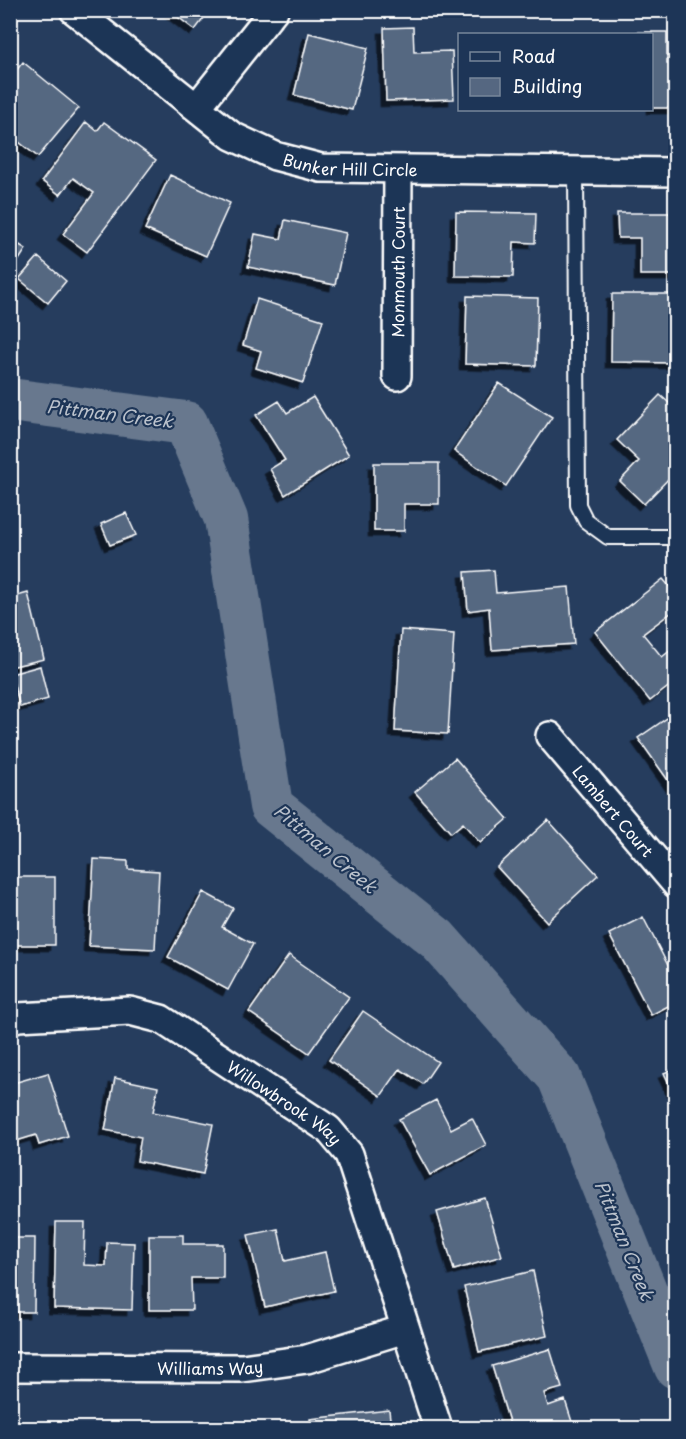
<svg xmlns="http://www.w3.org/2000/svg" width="686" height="1439" font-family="'Playpen Sans',sans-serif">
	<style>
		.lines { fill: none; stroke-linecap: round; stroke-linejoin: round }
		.river { stroke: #67788e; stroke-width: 44 }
		.building { fill: #556781; stroke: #fff; stroke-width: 1.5; filter: url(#shadow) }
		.service-casing { stroke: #fff; stroke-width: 18 }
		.minor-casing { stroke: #fff; stroke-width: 32 }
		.service { stroke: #1d3557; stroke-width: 14 }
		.minor { stroke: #1d3557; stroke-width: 27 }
		.labels { text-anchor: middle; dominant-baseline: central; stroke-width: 4.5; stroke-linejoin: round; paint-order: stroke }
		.street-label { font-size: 16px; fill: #fff; stroke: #1d3557 }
		.water-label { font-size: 18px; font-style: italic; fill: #bbc2cc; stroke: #1d3557 }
	</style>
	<defs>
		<filter id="shadow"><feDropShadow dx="-5.5" dy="5.5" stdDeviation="0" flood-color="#0009"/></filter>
	</defs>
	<rect width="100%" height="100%" fill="#263d5e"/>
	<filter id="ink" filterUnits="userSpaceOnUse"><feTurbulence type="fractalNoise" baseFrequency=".0167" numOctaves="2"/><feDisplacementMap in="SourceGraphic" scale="12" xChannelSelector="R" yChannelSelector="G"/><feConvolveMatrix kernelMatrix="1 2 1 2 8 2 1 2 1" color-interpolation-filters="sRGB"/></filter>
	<g filter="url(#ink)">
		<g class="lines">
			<path class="river" d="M10,400L186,423L226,519L271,806L437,939L559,1077L676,1367"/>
		</g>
		<path class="building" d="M169,10H210L195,30Z
			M413,27L414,52L452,51L454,99L386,101L384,28Z
			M637,32H667V64H676V108H652V34H637Z
			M309,33L368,48L352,110L294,95Z
			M23,62L79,108L38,157L10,135V78Z
			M86,122L97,131L104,122L156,160L87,252L63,234L94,193L73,178L60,195L42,181Z
			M170,175L230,203L206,256L145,229Z
			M456,212L536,213L535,243L514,242L513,277L455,276Z
			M617,213H676V275H640V238H618Z
			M285,220L346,233L335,285L248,267L255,234L281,239Z
			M10,239L26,249L10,274Z
			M38,257L66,281L48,303L19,279Z
			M612,294H675L674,363L611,362Z
			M467,296L538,298L536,366L465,364Z
			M257,299L323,320L303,383L256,368L261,351L243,345Z
			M499,383L552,417L506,486L454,451Z
			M660,395L676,409V471L644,504L620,481L639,461L617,440Z
			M313,397L349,455L285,495L270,469L285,460L256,415L279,401L287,413Z
			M374,463H439V504H404V531H374Z
			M126,513L136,535L110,545L101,524Z
			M494,570L496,593L569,587L574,644L492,650L489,608L468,611L465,572Z
			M663,579L676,594V609L643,634L662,657L676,646V681L650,701L595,632Z
			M28,593L44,659L10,667V598Z
			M401,630L454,634L448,734L395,731Z
			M40,666L48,699L20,707L11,674Z
			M676,712V790H675L638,738Z
			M455,758L508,819L480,843L463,823L451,833L415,792Z
			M548,820L598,875L547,922L497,867Z
			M94,859L128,861V869L159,871L155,949L89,946Z
			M10,877H55V945H10Z
			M203,892L233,908L222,927L253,944L228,990L168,957Z
			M643,917L676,981V1002L651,1015L609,934Z
			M289,955L349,997L309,1053L249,1012Z
			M363,1011L438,1062L423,1084L400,1069L381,1096L329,1060Z
			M676,1068V1098L664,1073Z
			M48,1073L68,1136L39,1145L36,1135L10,1143V1084Z
			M115,1078L158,1087L153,1112L213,1124L203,1174L137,1161L141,1137L105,1130Z
			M436,1100L451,1129L472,1118L486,1145L430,1175L399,1119Z
			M485,1198L502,1256L454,1270L437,1212Z
			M56,1222H85L84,1265L106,1266L107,1242L134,1243L132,1310L54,1308Z
			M278,1229L285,1261L325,1252L334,1291L265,1307L248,1235Z
			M149,1235H183V1244H223V1278H191L192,1310H149Z
			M10,1238H35L34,1312H10Z
			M533,1271L547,1336L479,1352L464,1287Z
			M550,1349L562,1388L544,1393L548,1406L565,1400L574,1428H530L529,1424L511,1428L492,1366Z
			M389,1410L391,1428H311L310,1419Z
			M215,1427L288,1428H215Z"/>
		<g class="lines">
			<g class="service-casing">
				<path id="service" d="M576,171L578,505L586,521L608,537H676"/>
			</g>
			<g class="minor-casing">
				<g id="minor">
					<path id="s1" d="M74,10L232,136L275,156L321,168L676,172"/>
					<path d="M197,107L274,10"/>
					<path id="s2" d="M397,376L398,170"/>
					<path id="s3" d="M550,736L676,884"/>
					<path id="s4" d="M10,1020L18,1017L130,1011L161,1019L328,1129L349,1154L438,1428"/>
					<path id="s5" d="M10,1367L242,1368L307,1359L405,1329"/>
				</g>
			</g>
			<use href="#service" class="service"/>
			<use href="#minor" class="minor"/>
		</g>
	</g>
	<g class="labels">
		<g class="street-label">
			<text stroke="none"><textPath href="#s1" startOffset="326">Bunker Hill Circle</textPath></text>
			<text stroke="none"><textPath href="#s2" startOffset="104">Monmouth Court</textPath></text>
			<text stroke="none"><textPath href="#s3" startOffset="98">Lambert Court</textPath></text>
			<text stroke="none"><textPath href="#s4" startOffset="302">Willowbrook Way</textPath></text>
			<text stroke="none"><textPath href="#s5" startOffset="200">Williams Way</textPath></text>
		</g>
		<g class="water-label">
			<text transform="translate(110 413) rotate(7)">Pittman Creek</text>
			<text transform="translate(326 848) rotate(40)">Pittman Creek</text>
			<text transform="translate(625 1240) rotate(68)">Pittman Creek</text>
		</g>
	</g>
	<rect width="686" height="1439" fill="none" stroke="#1d3557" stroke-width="36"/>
	<rect x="18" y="18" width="650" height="1403" fill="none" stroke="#fff" stroke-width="2" filter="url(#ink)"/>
	<rect x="458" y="33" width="195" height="78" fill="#1d3557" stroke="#77869a" stroke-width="1.5"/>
	<rect x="470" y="52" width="30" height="9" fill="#1d3557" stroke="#77869a" stroke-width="1.5"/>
	<text x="512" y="63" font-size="18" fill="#ffffff">Road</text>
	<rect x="470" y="78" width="30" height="18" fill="#556781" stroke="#77869a" stroke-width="1.5"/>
	<text x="512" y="93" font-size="18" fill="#ffffff">Building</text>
</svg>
